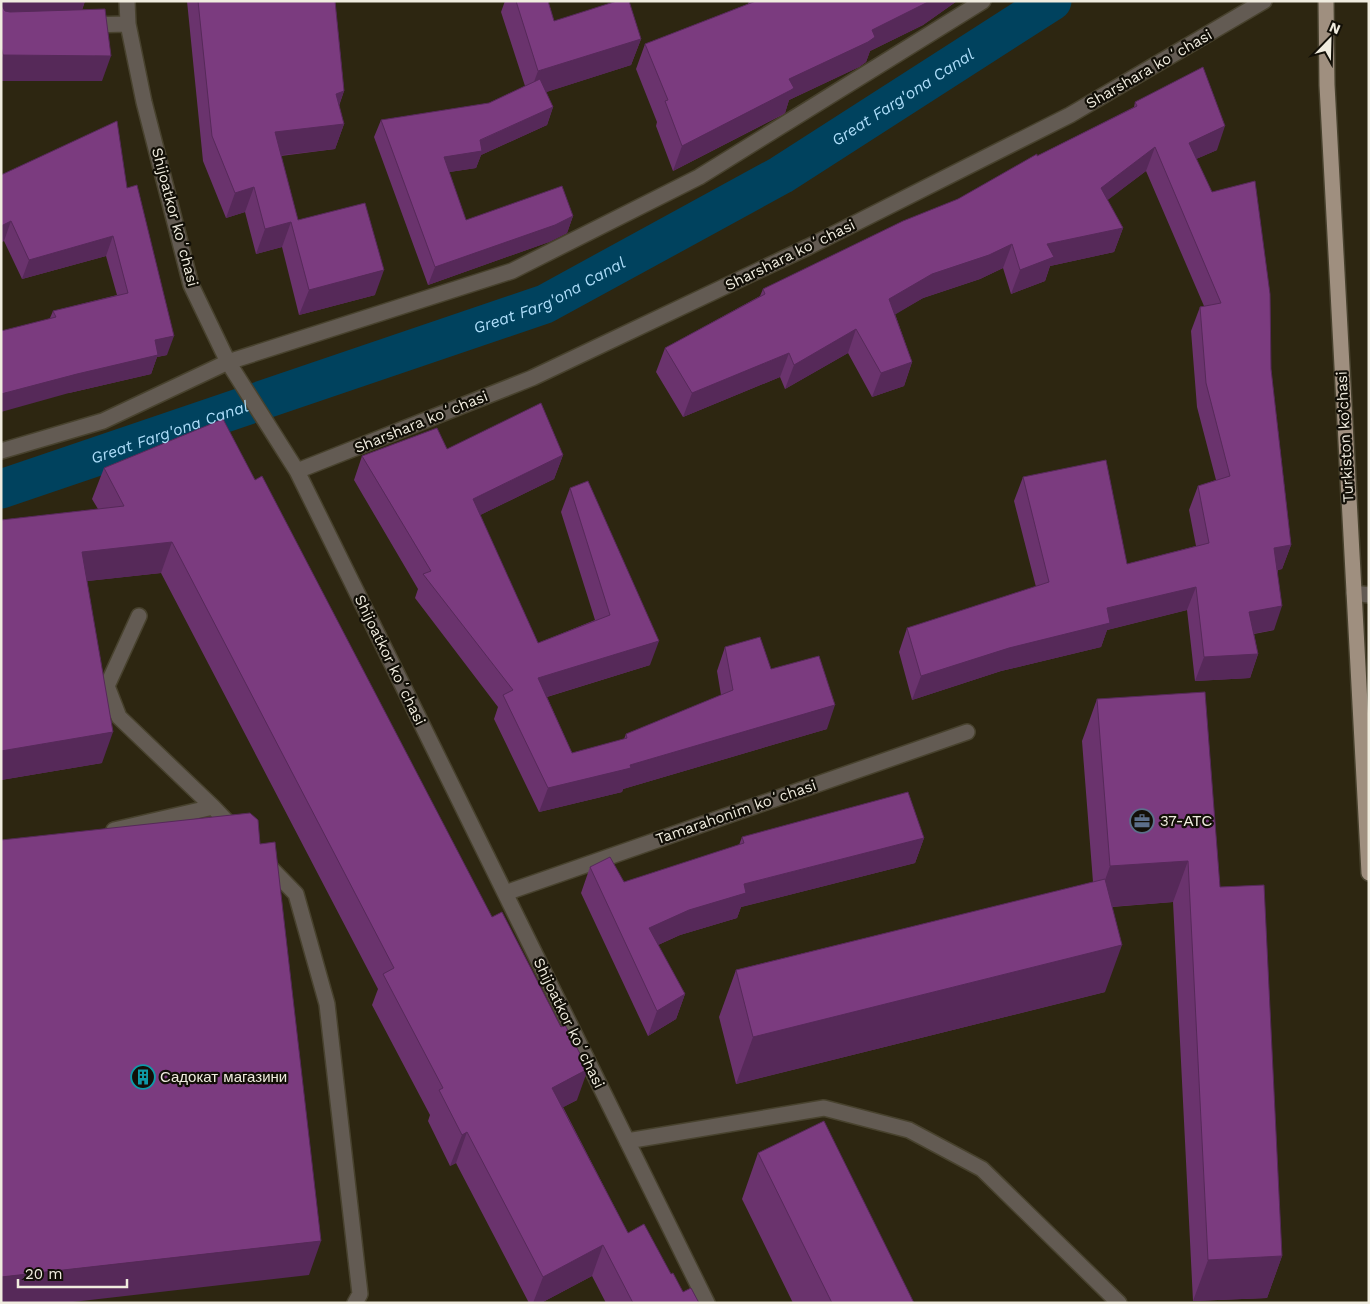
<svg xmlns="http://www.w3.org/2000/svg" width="1370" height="1304" font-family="'Work Sans',sans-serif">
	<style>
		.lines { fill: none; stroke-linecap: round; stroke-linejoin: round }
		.canal { stroke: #00425e; stroke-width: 39 }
		.minor-casing { stroke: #48422e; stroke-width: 18 }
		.major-casing { stroke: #48422e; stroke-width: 18 }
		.minor { stroke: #635b53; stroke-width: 15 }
		.major { stroke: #9f8f7f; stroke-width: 15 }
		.wall { fill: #6a336d }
		.shaded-wall { fill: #562959 }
		.building { fill: #7b3b7f; stroke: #562959 }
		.labels { text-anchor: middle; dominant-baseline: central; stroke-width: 4.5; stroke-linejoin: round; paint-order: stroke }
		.street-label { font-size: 15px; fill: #f0ecdf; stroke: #120f07 }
		.poi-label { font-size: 15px; fill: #f0ecdf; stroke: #120f07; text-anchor: start }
		.water-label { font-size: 16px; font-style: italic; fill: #adddf9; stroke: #120f07 }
	</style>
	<rect width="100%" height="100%" fill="#2d2611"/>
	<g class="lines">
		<path class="canal" id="s1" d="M1,489L545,304L781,175L1052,1"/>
		<g class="minor-casing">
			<path id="minor" d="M127,1L128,24L144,102L191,285L228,362L297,471L707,1303
				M87,25L128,24
				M1,451L103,421L228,362L512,271L699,177L983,1
				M297,471L532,378L808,247L1070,115L1264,1
				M1354,593L1369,595
				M213,807L235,830
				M114,830L213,807L119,717L107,686L139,616
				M264,861L296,894L327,1004L360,1294L355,1303
				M505,893L967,732
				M627,1141L824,1108L909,1130L982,1169L1119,1303"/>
		</g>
		<g class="major-casing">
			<path id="major" d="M1326,1L1327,85L1369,873"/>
		</g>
		<use href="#minor" class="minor"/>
		<use href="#major" class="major"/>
	</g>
	<path class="wall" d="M1,1H85L82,10L102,81H1Z
		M187,1H335L344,91L339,106L344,124L335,149L281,156L298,220L375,295L299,315L282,247L256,254L245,212L226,218L203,161Z
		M505,1H548L554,21L641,39L631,65L546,92L553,107L547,125L481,155L476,168L449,172L466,220L573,216L567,233L549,242L428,285L374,137L381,120L489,103L525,86L501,12Z
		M749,1H957L923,25L870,51L866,62L859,67L789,100L785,113L782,115L673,171L656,126L657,122L636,69L645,44L748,4Z
		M1135,102L1217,150L1196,159L1271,369L1291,545L1282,569L1278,570L1274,630L1254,634L1258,654L1250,678L1195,681L1187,610L1107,630L1101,647L1001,671L912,700L899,652L907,628L1036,587L1014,501L1023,477L1127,564L1196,546L1189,510L1198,486L1216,480L1197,407L1191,331L1200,307L1204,306L1146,171L1107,200L1123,228L1114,252L1050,266L1045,281L1011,294L1003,268L980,279L923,298L895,314L912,362L904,386L872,397L848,353L785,389L780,377L683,417L656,372L665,348L760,296L763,289L958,199L1037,156L1134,107Z
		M1,175L127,188L167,355L157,357L151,374L69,393L50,318L53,311L117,295L106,256L22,279L4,241L1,242Z
		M223,419L577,1100L563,1107L628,1233L671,1274L683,1292L699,1303H606L592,1276L541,1303H529L456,1163L450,1166L428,1121L430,1115L372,1005L378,989L161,573L87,581L102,763L1,780V520L98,509L92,499L104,468Z
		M447,449L563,455L554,479L480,515L538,643L595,620L561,512L570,488L650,665L547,697L572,753L624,739L626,734L721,695L717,671L725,647L771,669L827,729L623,789L622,792L539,812L494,719L498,707L415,598L418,589L354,480L362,456Z
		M1097,699L1220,887L1282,1256L1267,1298L1193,1301L1173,902L1112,907L1105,992L736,1084L719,1017L736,970L1093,882L1082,741Z
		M742,837L924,838L915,863L741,907L737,918L680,935L658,945L685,994L676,1019L648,1036L581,893L590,867L624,882L739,845Z
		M758,1153L914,1303H793L742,1199Z"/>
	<path class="shaded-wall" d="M1,1H85L80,16L1,19Z
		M930,1H957L923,25L870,51L866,62L859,67L789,100L785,113L673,171L682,146L789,79L872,30Z
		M641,39L631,65L528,98L538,71Z
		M3,55L111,56L102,81H1V61Z
		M344,91L335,116L336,94Z
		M553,107L547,125L481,155L476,168L437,174L444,157Z
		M344,124L335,149L266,157L275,132Z
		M1225,126L1217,150L1180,166L1189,143Z
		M1155,147L1146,171L1092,212L1101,188Z
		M254,187L245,212L226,218L235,193Z
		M573,216L567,233L549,242L428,285L435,267Z
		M11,221L4,241L1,242V226Z
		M291,222L282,247L256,254L265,229Z
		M1123,228L1114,252L1050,266L1045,281L1011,294L1020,270L1047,244Z
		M113,236L106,256L22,279L29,260Z
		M1012,244L1003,268L980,279L923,298L881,323L889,299L932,274Z
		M384,270L375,295L299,315L309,290Z
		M856,329L848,353L785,389L794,365Z
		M174,336L167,355L157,357L151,374L69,393L1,412V394L155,340Z
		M789,353L780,377L683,417L692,393Z
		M912,362L904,386L872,397L881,373Z
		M563,455L554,479L464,523L473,499Z
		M172,542L161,573L70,583L82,552Z
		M1291,545L1282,569L1266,572L1274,548Z
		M1196,587L1187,610L1107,630L1101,647L1001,671L912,700L921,676L1107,608Z
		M1282,606L1274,630L1240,636L1249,612Z
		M659,641L650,665L530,702L538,678Z
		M1258,654L1250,678L1195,681L1204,657Z
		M835,705L827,729L623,789L622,792L539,812L548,788L630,765Z
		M113,732L102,763L1,780V751Z
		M924,838L915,863L741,907L737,918L680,935L640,953L649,928L744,884Z
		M1188,861L1173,902L1095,908L1110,866Z
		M1122,945L1105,992L736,1084L753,1037Z
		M685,994L676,1019L648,1036L657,1011Z
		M588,1069L577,1100L541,1119L552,1088Z
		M467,1132L456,1163L450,1166L462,1135Z
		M321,1241L309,1275L64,1303H1V1277Z
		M603,1245L592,1276L541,1303H533L543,1277Z
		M1282,1256L1267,1298L1193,1301L1208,1260Z"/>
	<path class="building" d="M198,1H335L344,91L336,94L344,124L275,132L298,220L365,203L384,270L309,290L291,222L265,229L254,187L235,193L212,136Z
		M516,1H548L554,21L617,1H629L641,39L538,71Z
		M756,1H930L872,30L875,37L868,42L789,79L794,88L791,90L682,146L665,101L668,100L645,44Z
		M1,4L5,11L10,12L105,9L111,56L3,55L1,46Z
		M1203,67L1225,126L1189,143L1212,192L1255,181L1270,294L1271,369L1291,545L1274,548L1282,606L1249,612L1258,654L1204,657L1196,587L1107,608L1110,623L1009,648L921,676L907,628L1049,582L1023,477L1106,460L1127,564L1209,543L1198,486L1230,476L1206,383L1200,307L1221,303L1155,147L1101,188L1123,228L1047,244L1054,257L1020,270L1012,244L989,255L932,274L889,299L912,362L881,373L856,329L794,365L789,353L692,393L665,348L765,294L763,289L903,221L958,199L1037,154V156L1137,106L1135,102Z
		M540,79L553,107L480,140L482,151L444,157L466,220L562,186L573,216L555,225L435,267L381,120L489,103Z
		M117,121L127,188L137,185L174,336L155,340L158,355L77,374L1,394V331L56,317L53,311L128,293L113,236L29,260L11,221L1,226V175Z
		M541,403L563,455L473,499L538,643L610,615L570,488L588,481L659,641L538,678L572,753L627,738L626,734L733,690L725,647L760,637L771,669L819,656L835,705L630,765L631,768L548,788L503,695L513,690L423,574L431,571L362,456L437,428L447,449Z
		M223,419L255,480L262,476L492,917L502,912L561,1027L565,1025L588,1069L552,1088L628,1233L644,1224L671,1274L673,1273L683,1292L691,1288L699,1303H633L603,1245L543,1277L467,1132L462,1135L439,1090L443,1088L383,974L394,968L172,542L82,552L113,732L1,751V520L124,506L104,468Z
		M1205,692L1220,887L1264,885L1282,1256L1208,1260L1188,861L1110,866L1097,699Z
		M908,792L924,838L744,884L746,893L689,910L649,928L685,994L657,1011L590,867L610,857L624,882L744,843L742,837Z
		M250,813L258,820L260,844L275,842L321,1241L1,1277V840Z
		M1105,879L1122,945L753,1037L736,970Z
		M824,1121L914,1303H832L758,1153Z"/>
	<defs>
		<g id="office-ring" transform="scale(1.25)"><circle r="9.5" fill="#120f07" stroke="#5c6f8a" stroke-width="1.5"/><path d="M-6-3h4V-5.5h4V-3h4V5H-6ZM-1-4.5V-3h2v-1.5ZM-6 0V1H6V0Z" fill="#5c6f8a"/></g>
		<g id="building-ring" transform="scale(1.25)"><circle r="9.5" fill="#120f07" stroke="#0f9aa8" stroke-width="1.5"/><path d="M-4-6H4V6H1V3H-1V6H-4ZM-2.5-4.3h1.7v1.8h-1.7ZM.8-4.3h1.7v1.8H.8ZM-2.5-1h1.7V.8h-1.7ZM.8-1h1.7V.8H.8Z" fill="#0f9aa8"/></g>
	</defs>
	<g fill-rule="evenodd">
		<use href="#office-ring" x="1142" y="821"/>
		<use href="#building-ring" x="143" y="1077"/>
	</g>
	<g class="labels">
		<g class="street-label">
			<text transform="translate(1149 69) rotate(-30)">Sharshara koʻchasi</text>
			<text transform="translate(175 217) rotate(75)">Shijoatkor koʻchasi</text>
			<text transform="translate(790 255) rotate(-26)">Sharshara koʻchasi</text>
			<text transform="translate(421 422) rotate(-22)">Sharshara koʻchasi</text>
			<text transform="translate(1345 437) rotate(-93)">Turkiston ko’chasi</text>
			<text transform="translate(390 660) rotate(64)">Shijoatkor koʻchasi</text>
			<text transform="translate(736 812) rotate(-19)">Tamarahonim koʻchasi</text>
			<text transform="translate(569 1023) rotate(64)">Shijoatkor koʻchasi</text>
		</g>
		<g class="poi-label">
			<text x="1160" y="821">37-АТС</text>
			<text x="160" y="1077">Садокат магазини</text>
		</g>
		<g class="water-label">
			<text stroke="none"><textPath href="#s1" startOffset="988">Great Farg'ona Canal</textPath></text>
			<text stroke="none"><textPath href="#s1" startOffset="582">Great Farg'ona Canal</textPath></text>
			<text stroke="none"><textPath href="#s1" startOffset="178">Great Farg'ona Canal</textPath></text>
		</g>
	</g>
	<rect width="1370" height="1304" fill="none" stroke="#f0ecdf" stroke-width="5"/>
	<g transform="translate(1330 40) rotate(23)" stroke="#120f07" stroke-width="4" paint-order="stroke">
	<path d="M0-4L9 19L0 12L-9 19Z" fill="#f0ecdf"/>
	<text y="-8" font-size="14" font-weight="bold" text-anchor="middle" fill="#f0ecdf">N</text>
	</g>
	<path d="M18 1279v8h109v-8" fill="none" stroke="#f0ecdf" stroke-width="2.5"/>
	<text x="25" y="1279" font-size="15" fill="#f0ecdf" stroke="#120f07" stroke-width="4" paint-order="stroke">20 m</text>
</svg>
